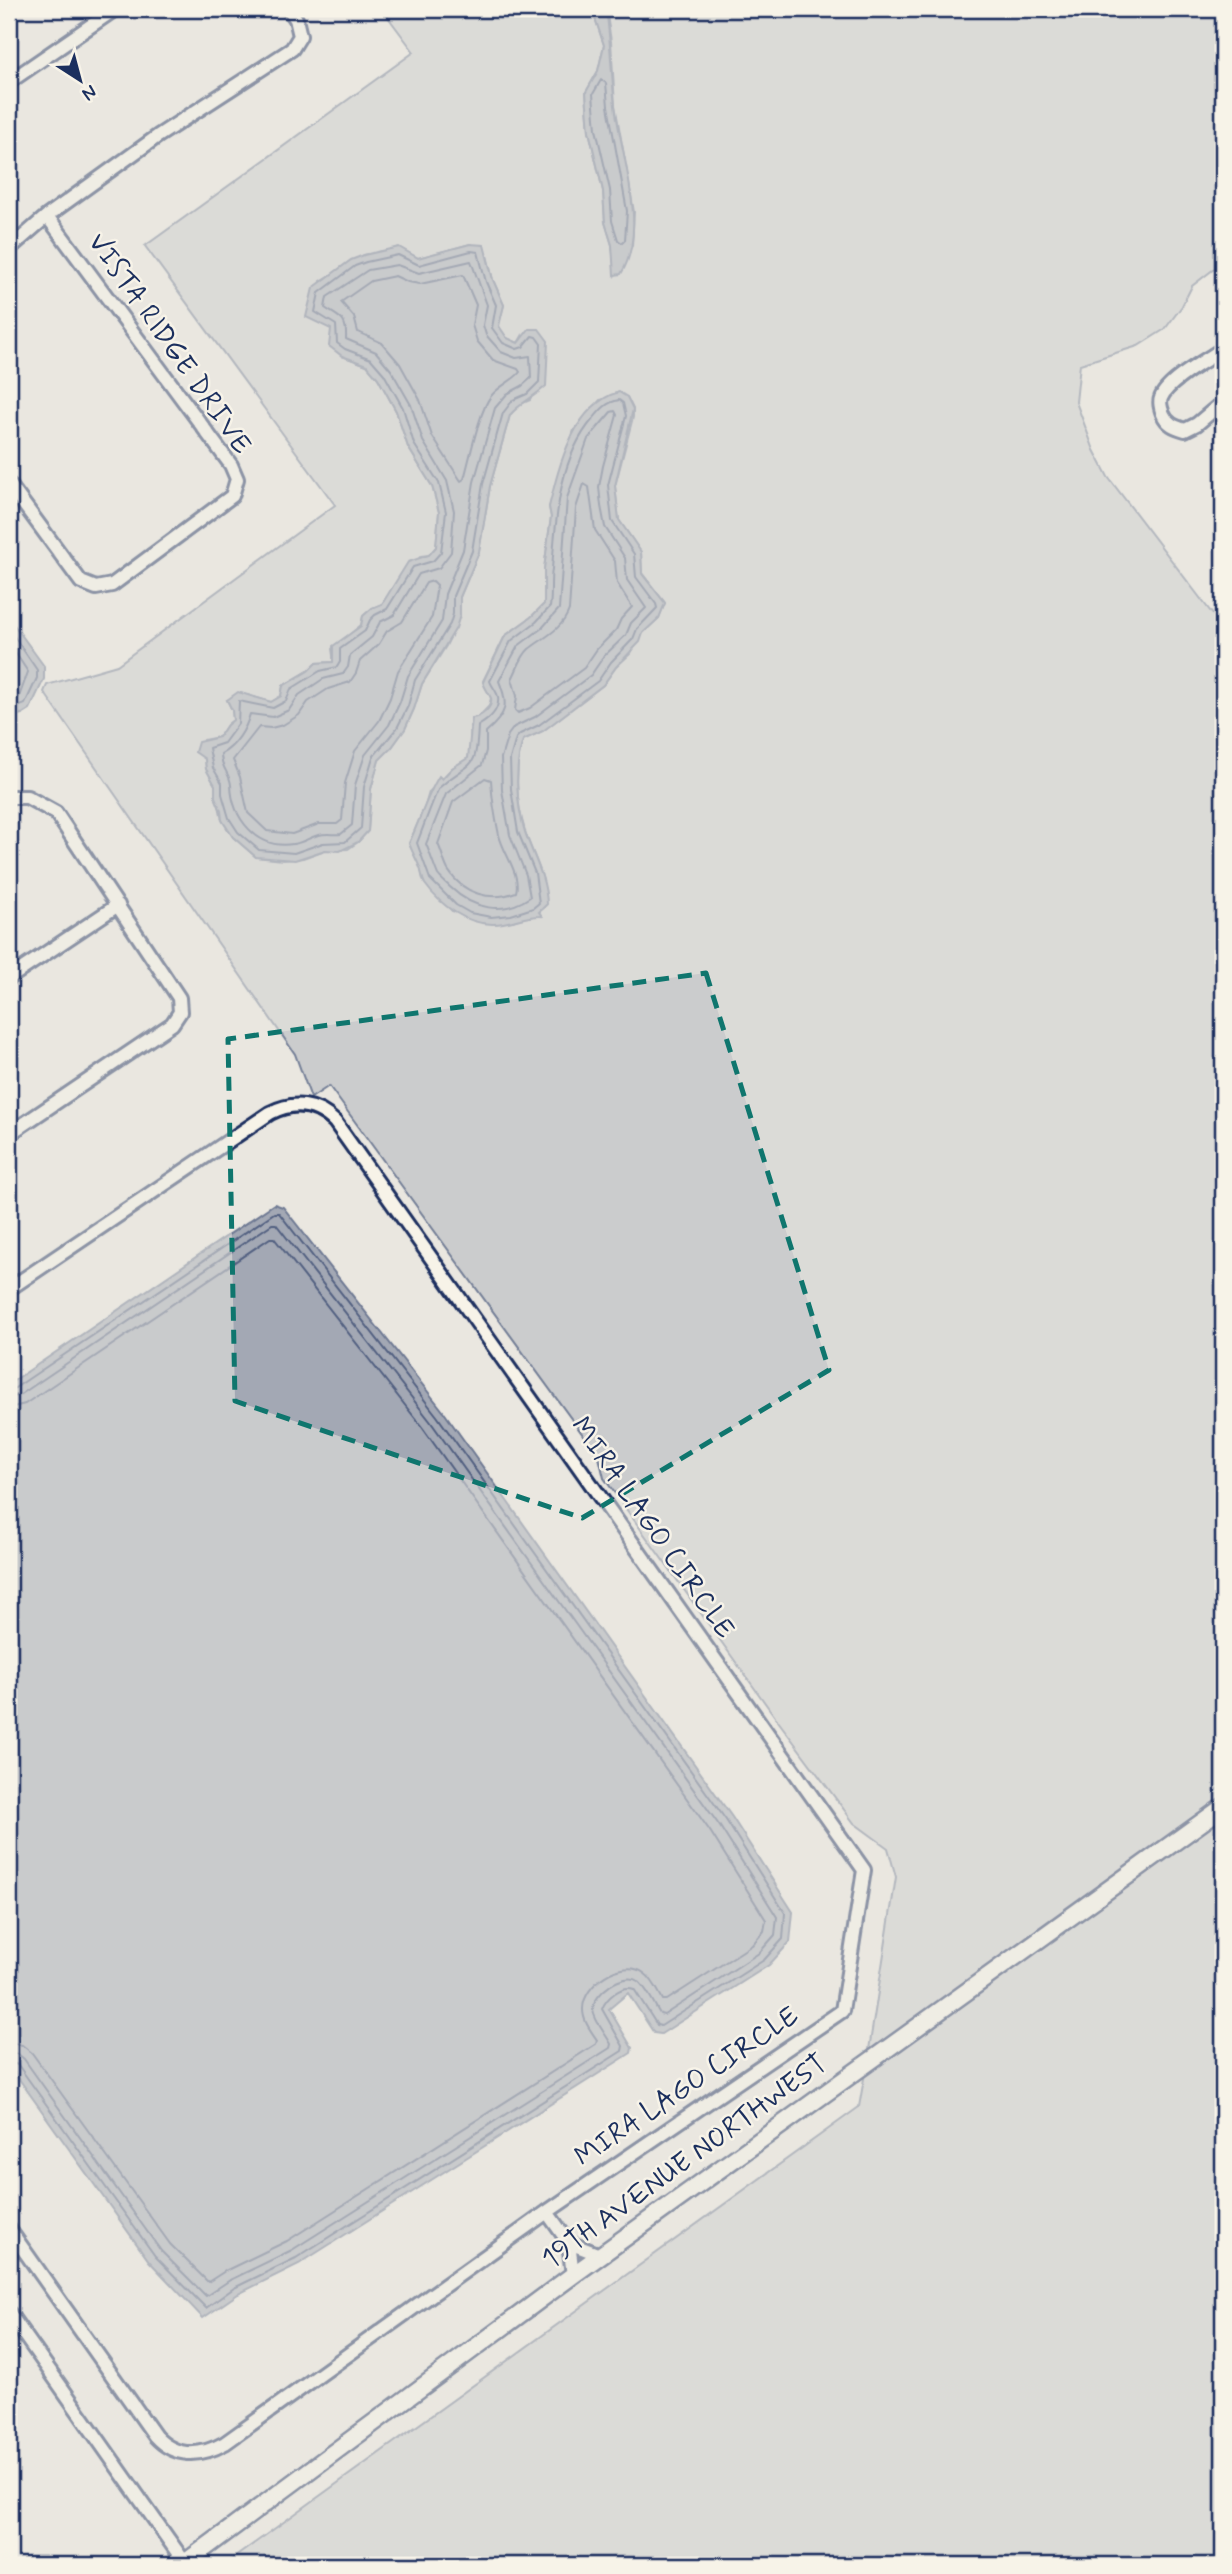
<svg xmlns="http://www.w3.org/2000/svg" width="1232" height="2574" font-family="Mynerve,sans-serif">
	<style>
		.green { fill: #cbcccd; stroke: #737e96; stroke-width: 2; fill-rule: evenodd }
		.water { fill: #a3a8b4; stroke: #6d7892; stroke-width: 2 }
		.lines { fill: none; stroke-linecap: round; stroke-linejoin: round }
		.shore { stroke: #515f80; stroke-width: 2 }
		.minor-casing { stroke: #1b2f5e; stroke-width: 18 }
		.tertiary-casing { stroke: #1b2f5e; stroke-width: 21 }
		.minor { stroke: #f7f3e8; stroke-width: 12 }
		.tertiary { stroke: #f7f3e8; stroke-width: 16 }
		.marked { fill: none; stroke: #0f766e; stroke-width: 5; stroke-dasharray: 14 9; stroke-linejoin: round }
		.labels { text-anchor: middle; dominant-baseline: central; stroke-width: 5; stroke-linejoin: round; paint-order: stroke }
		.street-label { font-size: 28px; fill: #1b2f5e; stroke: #f7f3e8 }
	</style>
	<rect width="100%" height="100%" fill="#eae7e0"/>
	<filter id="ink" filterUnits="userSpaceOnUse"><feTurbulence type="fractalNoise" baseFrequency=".0143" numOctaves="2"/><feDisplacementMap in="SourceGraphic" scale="14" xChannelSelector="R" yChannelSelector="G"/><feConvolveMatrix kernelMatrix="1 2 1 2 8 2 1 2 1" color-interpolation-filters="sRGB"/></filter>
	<g filter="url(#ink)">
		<path class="green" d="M382,9H592L604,45L598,71L586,92L589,131L603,191L605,222L612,245L615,275L632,246L634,212L615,105L611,41L606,9H1223V262L1192,286L1182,306L1165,329L1138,346L1080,364L1076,402L1094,450L1108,477L1223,628V1800L868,2056L896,1877L888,1848L854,1823L778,1721L604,1478L599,1457L329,1086L311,1098L295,1054L44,692L47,685L117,665L335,505L145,246L414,52ZM470,244L487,255L493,280L504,305L498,326L507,338L518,343L522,336L530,400L518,405L510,415L490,486L479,552L460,597V615L446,646L422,684L414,709L405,729L392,747L379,760L371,789L368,831L358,842L348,849L325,850L303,858L283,860L256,857L233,837L222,820L215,785L206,769L203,740L219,737L227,725L233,720L232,710L227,700L247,695L271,702L281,696L283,686L308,671L316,663L334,662L332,649L361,625L363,616L372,608L382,604L421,556L429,555L436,547L439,512L432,486L408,447L396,411L378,378L367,365L342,356L332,329L321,281L364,255L399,248L418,258ZM627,397L633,410V417L615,486L619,520L641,552L642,573L665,603L659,618L643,633L631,653L616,667L603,685L543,731L523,740C514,769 516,802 525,831C533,858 549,879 544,908L539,912L541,916L529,915L513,921L452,911L424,882L420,866L409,844L425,806L429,792L452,768L468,758L471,749L470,726L489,706L491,698L483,681L505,636L531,617L544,604V569L551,517L549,507L574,430L600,400Z
			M1223,1815V2565H224L859,2107L865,2073Z"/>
		<path class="water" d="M592,9H606C611,41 611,73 615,106C621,155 649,230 621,274L614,275L612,245L605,222L603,191L589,131L586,92L598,71L604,45Z
			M470,244L484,245L493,280L504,305L499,326L507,338L518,343L529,329H539L548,341L546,386C534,397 520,403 510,415L490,486L479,552L460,597V615L456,628L422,684L414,709L405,729L392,747L379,760L371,789L368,831L358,842L340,851L325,850L295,860L256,857L233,837L222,820L221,811L215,797V785L206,769L205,759L195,752L198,742L219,737L227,725L233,720L232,710L227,700L238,692L271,702L281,696L283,686L308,671L316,663L333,662V646L361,626L363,616L372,608L382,604L408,562L429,555L436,547L439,512L432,486L408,447L396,411L378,378L367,365L342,356L329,346L331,329L306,317L313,288L351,260L364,255L399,247L418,258Z
			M619,392L627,397L633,409L615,486L619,520L641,552L642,574L665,603L659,618L643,633L640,642L616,667L603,685L543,731L523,740C514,769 516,803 525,832C533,856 546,877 547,904L539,912L542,916C525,915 510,924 494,924C467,925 440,905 425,884C422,879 422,873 420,868C417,860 412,852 409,843C420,821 426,797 439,776L442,779L452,768L468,758L472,718C481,717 493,708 491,698C489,693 484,687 483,682L505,636L531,617L544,604V569L551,517L549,507C559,466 573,405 619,392Z
			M9,618L44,666V679L30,709L22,714L9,717Z
			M274,1204L283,1207L443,1411L732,1817L793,1912L790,1942L769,1965L661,2034L654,2033L628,1993L609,2009L632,2048L631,2053L299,2264L238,2294L203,2318L149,2261L9,2065V1384Z"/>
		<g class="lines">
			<path class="shore" d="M601,80L606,83L608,106L627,211L625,240L622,243L618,240L612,221L610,190L596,129L593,94Z
				M471,251L478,252L486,282L496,305L492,328L503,343L517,349L523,347L532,336L536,337L541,344L539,382L527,394L513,400L503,413L483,484L472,551L453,596V614L450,624L415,680L408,706L397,728L373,757L364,787L361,828L345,842L323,843L294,853L259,850L238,832L229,818L222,794V783L213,768L209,748L224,743L238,724L239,701L273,708L286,701L291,689L320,671L337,667L340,662V649L365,631L370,620L375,615L387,609L413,567L433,561L441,552L446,512L439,483L414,444L403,408L384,374L371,359L345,349L337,343L336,325L315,312L319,293L355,266L366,262L398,255L419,265Z
				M471,261L487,305L483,325L486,335L501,352L516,358L530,356L531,378L522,386L507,394L495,408L474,482L463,550L445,594L442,621L408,676L400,702L389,725L365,755L355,785L352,825L341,834C334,835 326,833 319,835C310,837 302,843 293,844C257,850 232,818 231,785C230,773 221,769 221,754C236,746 246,729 250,714L273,717L289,710L299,695L323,679L343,674L348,667L350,655L372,637L380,622L394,615L419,574L439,568L451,552L454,511L447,481L423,441L411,405L391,370L376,352L346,339C347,318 341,319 325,308L327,297L368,270L397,265L419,273Z
				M463,275L476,305L472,325L477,341L493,360L518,369L520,372C513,381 500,385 491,396C479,411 470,458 464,479L461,481L432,436L420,400L400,364L382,343L358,332L354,317L341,302L371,281L395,276L408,282L420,284Z
				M619,400L623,403L626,416L608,485L612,521L634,554L636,577L656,604L657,608L637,629L633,639L611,662L598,681L539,725L520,734L516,738L510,759L511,789L518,832L535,873L539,903L533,908L511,915L491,917L470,913L456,905L430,879L417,843C421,834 436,790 440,787C472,758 476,775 478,726C487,721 500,711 498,697C497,691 492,687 490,681L511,641L536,622L550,607C552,594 550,581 552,569C556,518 558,460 593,419C601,409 607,402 619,400Z
				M615,411L617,415L603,466L599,487L601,506L605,527L625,558L627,580L646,608L631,623L626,635L604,656L591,675L535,717L514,727L508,735L501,758L502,790L510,835L526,875L530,897C503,916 473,909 450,887C446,883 441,879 438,875C436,871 428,848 426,844L446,794L482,765L486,751V732C507,714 509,705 499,681L518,646L542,628L559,609L567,498L588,439L611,412Z
				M584,484L589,487L595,530L615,561L617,583L632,607L621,619L616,630L597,649L584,668L530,708L518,713L515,710L517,696L512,679C517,670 521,656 529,649C544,637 562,630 569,610L576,508Z
				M433,581L437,585L432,617L398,671L390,698L379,721L355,751L345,783L342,820L337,824H319L292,834L267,831L248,813L240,777L233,760L259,727L271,728L283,725L299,715L308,702L328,689L350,682L356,673L360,661L379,644L387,631L402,622L426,583Z
				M9,629L37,670V678L25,704L9,710
				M9,643L28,672L19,697L9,701
				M485,778L491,780C492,798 495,817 499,835C503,853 521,874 516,892C491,902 463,894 448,870C444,863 442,852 438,844L453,802Z
				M9,1389L15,1388L274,1213H279L437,1416L726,1820L785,1913L783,1939L764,1960L661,2026L657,2025L634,1989C622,1984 606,1998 602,2009L623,2046L622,2051L296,2258L234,2288L206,2308L155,2256L18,2065L9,2062
				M9,1398L20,1395L272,1224H276L430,1421L719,1825L777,1917L775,1935L759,1953L664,2015L660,2014C654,2004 647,1988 638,1981C624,1971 593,1993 593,2010C594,2021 606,2034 611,2044L610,2048L292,2250L230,2280L206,2296L161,2251L24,2059L18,2054L9,2053
				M9,1408L25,1404L270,1238H274L422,1427L710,1831L766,1920L764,1931L752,1945L667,2000H663C658,1991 653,1979 644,1973C622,1957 582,1985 583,2010C583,2021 591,2031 597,2040L596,2044L287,2241L225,2271L208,2282L170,2244L32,2053L22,2045L9,2042"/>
			<g class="minor-casing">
				<path id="minor" d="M9,82L115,9
					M9,249L47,216L158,136L292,49L300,36L296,19L289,9
					M1223,349C1208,359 1167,381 1161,398C1159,403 1161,409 1163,414C1167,424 1175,427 1185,430L1197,424L1223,402
					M9,484L81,582L96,588L112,585L232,496L237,479L231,465L47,216
					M9,797H27L56,813L179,998L180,1012L172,1024L9,1134
					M9,978L118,905
					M9,1289L270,1113C293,1101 316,1103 335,1122L864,1870L842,2011L547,2212L225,2443C200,2457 175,2458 155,2436L9,2229
					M547,2212L569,2243L600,2255
					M569,2243L573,2275
					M9,2313L185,2563"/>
			</g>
			<g class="tertiary-casing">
				<path id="tertiary" d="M182,2565L573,2275L1223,1807"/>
			</g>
			<use href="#minor" class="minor"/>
			<use href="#tertiary" class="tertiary"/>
		</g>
	</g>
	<path d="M0 0H1232V2574H0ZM706,973L829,1370L582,1518L235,1401L228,1039Z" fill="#eae7e0" fill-opacity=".55" fill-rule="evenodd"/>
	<path class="marked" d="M706,973L829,1370L582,1518L235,1401L228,1039Z"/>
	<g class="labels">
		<g class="street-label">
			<text transform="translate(169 344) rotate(55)">VISTA RIDGE DRIVE</text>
			<text transform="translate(652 1528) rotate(55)">MIRA LAGO CIRCLE</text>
			<text transform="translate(687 2087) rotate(-34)">MIRA LAGO CIRCLE</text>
			<text transform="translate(685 2162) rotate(-36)">19TH AVENUE NORTHWEST</text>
		</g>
	</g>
	<rect width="1232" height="2574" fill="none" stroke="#f7f3e8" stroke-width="35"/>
	<rect x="18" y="18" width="1197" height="2539" fill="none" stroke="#1b2f5e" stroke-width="2.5" filter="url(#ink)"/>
	<g transform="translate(80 80) rotate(144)" stroke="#f7f3e8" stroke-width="5" paint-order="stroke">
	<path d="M0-5L12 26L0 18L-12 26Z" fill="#1b2f5e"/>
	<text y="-10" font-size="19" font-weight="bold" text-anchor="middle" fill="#1b2f5e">N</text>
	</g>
</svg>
